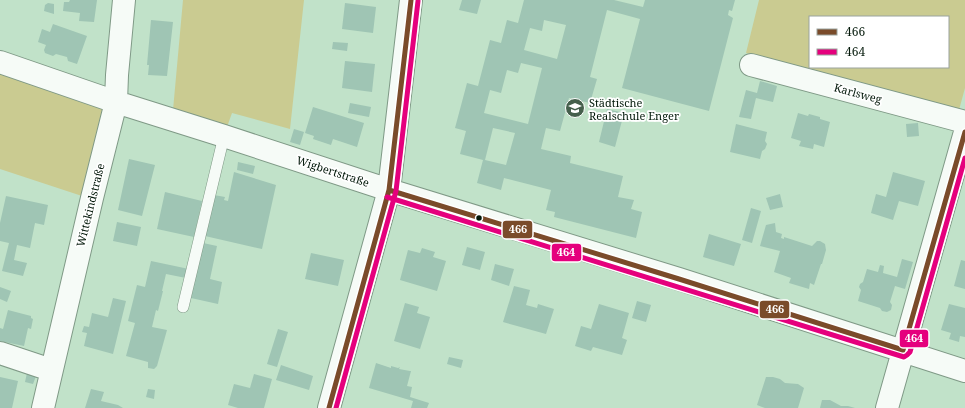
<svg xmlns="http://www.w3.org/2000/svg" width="965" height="408" font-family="'Noto Serif',serif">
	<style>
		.green { fill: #cacb91; fill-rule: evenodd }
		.building { fill: #9fc5b4; fill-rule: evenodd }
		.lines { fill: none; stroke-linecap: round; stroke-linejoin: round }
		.lane-casing { stroke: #7f9986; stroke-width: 12 }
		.street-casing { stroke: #7f9986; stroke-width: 24 }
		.lane { stroke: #f6fbf7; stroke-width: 11 }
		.street { stroke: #f6fbf7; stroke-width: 22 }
		.bus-1-casing { stroke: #fff; stroke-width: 8 }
		.bus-2-casing { stroke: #fff; stroke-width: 8 }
		.bus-1 { stroke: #7a4b2a; stroke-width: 5 }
		.bus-2 { stroke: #e5007d; stroke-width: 5 }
		.bus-dot { fill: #021809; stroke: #fff; stroke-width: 1.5 }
		.labels { text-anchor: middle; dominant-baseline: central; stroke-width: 3.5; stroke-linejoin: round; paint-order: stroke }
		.street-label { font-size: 11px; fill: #021809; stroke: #fff }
		.poi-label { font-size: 11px; fill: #021809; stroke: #fff; text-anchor: start }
		.line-badge { stroke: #fff; stroke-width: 1.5 }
		.badge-label { font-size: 11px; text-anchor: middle; font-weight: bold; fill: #fff }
	</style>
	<rect width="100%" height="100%" fill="#c1e2c9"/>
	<path class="green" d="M183,0H304L290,129L232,113L227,127L173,110Z
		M759,0H965V88L959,110L746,53ZM810,17H948V67H810Z
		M0,71L103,107L82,196L0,169Z"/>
	<path class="building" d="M70,0H97L94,22L79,21L80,13L63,11L64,2H69Z
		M462,0H481L477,14L459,10Z
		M524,0H614L643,7L645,0H735L732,11L729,10L728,15L733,18L709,111L622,88L640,19L607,10L590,77L597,79L590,103L569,98L560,131L546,128L541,149L571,156L570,163L623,176L618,197L634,200L631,209L642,212L636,238L554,217L555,212L546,210L551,190L504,178L501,190L477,183L483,160L460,154L466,131L455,128L467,83L478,86L490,40L501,43L507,20L518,23ZM544,20L566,25L557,59L524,50L530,28L542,31ZM521,63L542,68L528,124L484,113L490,90L501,93L507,70L518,73ZM493,128L515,133L506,165L485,160Z
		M48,3L54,4V14L44,11L45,5Z
		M345,3L376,7L373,33L342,29Z
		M151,20L173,22L167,76L148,75L149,65H147Z
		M53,24L87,36L77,64L68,61L67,57L56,54L53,56L45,53L44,50L46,45L38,42L42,29L50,32Z
		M333,42L348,43L347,51L332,49Z
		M345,61L375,64L372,92L342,88Z
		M760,81L777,86L773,102L756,98L751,119L739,117L746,90L757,93Z
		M350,103L371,107L369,117L348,113Z
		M313,107L364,123L357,147L333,139L331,145L313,139L314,136L305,133Z
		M607,109L624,113L615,147L599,142Z
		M798,113L808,116L809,114L820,117V119L830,122L824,147L814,144L813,149L799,146L801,141L791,138Z
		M918,123L919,136L907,137L906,124Z
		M736,124L767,132L765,141L767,144L765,149L762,151L760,159L730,152Z
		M294,129L304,132L300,145L290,142Z
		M129,159L155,165L142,216L118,210Z
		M238,162L255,166L253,174L237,170Z
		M234,172L276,185L262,249L205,236L214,195L225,197L224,200L228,201Z
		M893,172L925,181L918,206L899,201L893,220L871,213L876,194L886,197Z
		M165,192L202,201L194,237L157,229Z
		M780,194L783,207L770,210L766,198Z
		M6,196L48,205L44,225L35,223L30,248L17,245L14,260L27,263L23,276L2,271L9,243L0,241V223Z
		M751,208L761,211L752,243L742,240Z
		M117,222L141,227L137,246L113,241Z
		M775,223L776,232L782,234L781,238L784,239V237L812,246L817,241H820L825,244L826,250L822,264H821L814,285L810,283L809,289L789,283L791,278L774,272L780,251L760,246L766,225Z
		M709,234L741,244L734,266L703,257Z
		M203,243L217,246L210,279L222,282L218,304L191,298Z
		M467,247L485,252L480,270L462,265Z
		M422,248L435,252L433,257L446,261L437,291L400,280L408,250L420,253Z
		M311,253L344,260L338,286L305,279Z
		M902,259L913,262L905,289L895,286L890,302L892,305L891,310L887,312L882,311L880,308L858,301L861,290L859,287L860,284L863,282L867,269L878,272L880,265L884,266L883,273L897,277Z
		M961,260L965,261V289L954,286Z
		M151,261L189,269L186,278L166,274L162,291H163L158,311L156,310L152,327L167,330L157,366L154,369L148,368V362L126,356L135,323L128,321L137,285L145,287Z
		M495,264L514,269L509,286L491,280Z
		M514,286L530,290L526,305L537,308L538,304L554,309L546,334L503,322Z
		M0,287L11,291L7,302L0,299Z
		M113,298L126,301L113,354L84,346L87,333L82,332L84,326L89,327L92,313L108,317Z
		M637,301L651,305L646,322L632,318Z
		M405,303L419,307L417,313L430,317L420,349L394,341Z
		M599,304L629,313L622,338L627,340L622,355L593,347L591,351L575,346L581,326L591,329Z
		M949,304L965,308V337L960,336L959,342L949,339L951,333L941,330Z
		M8,310L31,316V318L33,319L31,329L28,328L24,346L0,341V328L3,329Z
		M278,329L288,332L277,367L267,364Z
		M449,357L463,360L461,368L447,364Z
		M376,363L391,368V366L398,368L400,367L399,369L410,371H411L407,386L412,387L410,397L429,403L427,408H411L413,401L369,388Z
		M281,365L313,376L309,390L276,380Z
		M27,373L36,376L33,384L25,382Z
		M254,374L272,379L264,408H238L228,405L234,384L250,388Z
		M0,377L18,381L12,408H0Z
		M766,377H773L780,379L785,383L798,384L804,388L798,408H765L757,405Z
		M91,389L104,392L101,401L118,405L123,408H85Z
		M148,389L155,390L154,399L146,397Z
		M822,400H830L841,406H848L855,408H820Z"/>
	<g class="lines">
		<g class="lane-casing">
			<path id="lane" d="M183,307L224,136"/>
		</g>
		<g class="street-casing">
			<path id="street" d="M0,62L116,102L224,136L389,190L679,279L965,371
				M751,65L965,122
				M0,353L51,370
				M43,408L92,198L116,102L117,75L124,0
				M329,408L389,190L411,0
				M887,408L965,132"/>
		</g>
		<use href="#lane" class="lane"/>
		<use href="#street" class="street"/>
		<g class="bus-1-casing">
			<path id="bus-1" d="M389,190L679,279L903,350
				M903,350L965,132
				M329,408L389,190L411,0"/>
		</g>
		<g class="bus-2-casing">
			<path id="bus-2" d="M387,197L904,357L907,355L910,352L965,158
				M336,408L396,191L418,1"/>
		</g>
		<use href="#bus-1" class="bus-1"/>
		<use href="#bus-2" class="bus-2"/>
	</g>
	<defs>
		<g id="school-disc" transform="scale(1)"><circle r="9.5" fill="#455f4c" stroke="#fff"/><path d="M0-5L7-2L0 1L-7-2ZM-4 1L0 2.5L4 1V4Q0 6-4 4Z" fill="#fff"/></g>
	</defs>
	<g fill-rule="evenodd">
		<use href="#school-disc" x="575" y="108"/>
	</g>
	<circle class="bus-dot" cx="479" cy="218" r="3.5"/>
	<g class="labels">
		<g class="street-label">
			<text transform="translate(858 93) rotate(15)">Karlsweg</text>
			<text transform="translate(333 171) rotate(18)">Wigbertstraße</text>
			<text transform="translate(90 205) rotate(-76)">Wittekindstraße</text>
		</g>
		<g class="poi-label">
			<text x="589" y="102">Städtische<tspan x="589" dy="13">Realschule Enger</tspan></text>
		</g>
	</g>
	<g class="line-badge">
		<rect x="502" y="220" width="31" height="19" rx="4" fill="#7a4b2a"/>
		<rect x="551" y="243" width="31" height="19" rx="4" fill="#e5007d"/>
		<rect x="759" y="300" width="31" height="19" rx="4" fill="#7a4b2a"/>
		<rect x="899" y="329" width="30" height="19" rx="4" fill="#e5007d"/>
	</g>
	<g class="badge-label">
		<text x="518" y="233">466</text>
		<text x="566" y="256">464</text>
		<text x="775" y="313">466</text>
		<text x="914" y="342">464</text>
	</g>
	<rect x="809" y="16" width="140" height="52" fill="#ffffff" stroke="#9aa39d"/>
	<rect x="817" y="29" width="20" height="6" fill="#7a4b2a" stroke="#9aa39d"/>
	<text x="845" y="36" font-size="12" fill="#021809">466</text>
	<rect x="817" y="49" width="20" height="6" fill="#e5007d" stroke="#9aa39d"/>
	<text x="845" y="56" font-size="12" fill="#021809">464</text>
</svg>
